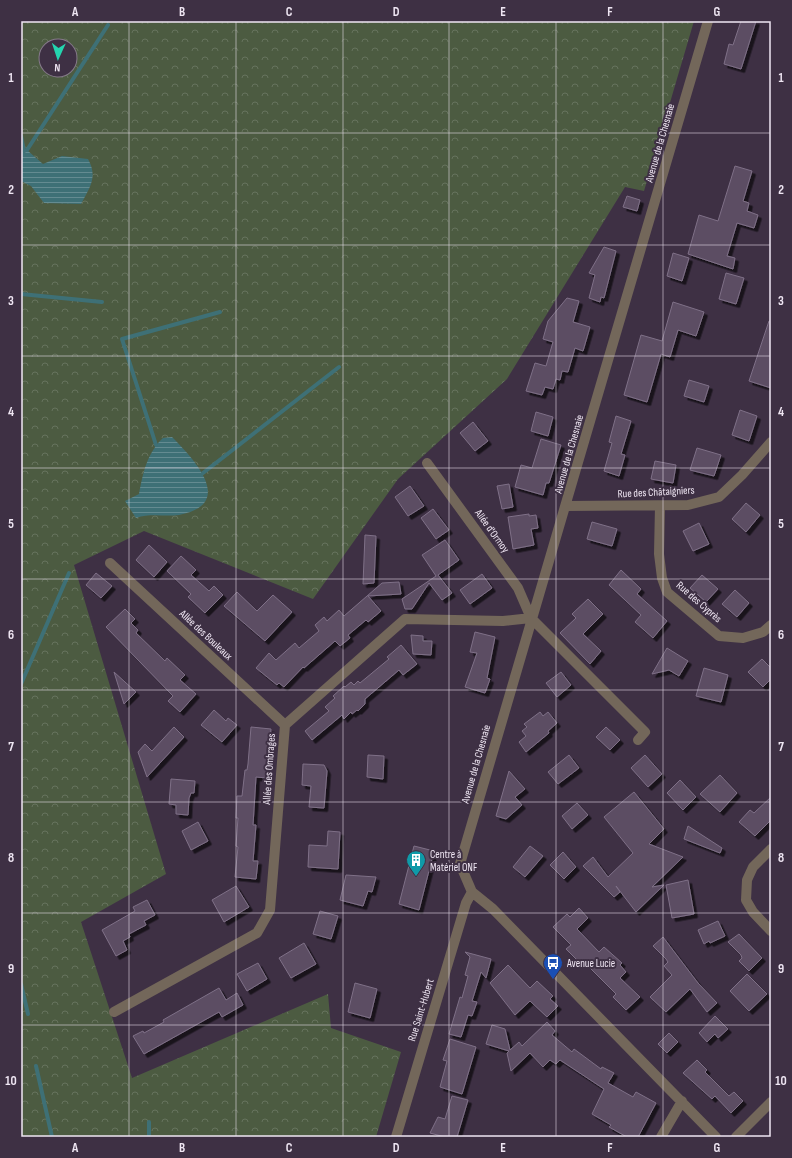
<svg xmlns="http://www.w3.org/2000/svg" width="792" height="1158" font-family="'Sofia Sans Condensed',sans-serif">
	<style>
		.forest { fill: url(#forest-crowns); fill-rule: evenodd }
		.water { fill: url(#water-rules) }
		.lines { fill: none; stroke-linecap: round; stroke-linejoin: round }
		.stream { stroke: #3e7076; stroke-width: 4 }
		.building { fill: #5b4d63; stroke: #7f7087; filter: url(#shadow) }
		.minor { stroke: #73675a; stroke-width: 10 }
		.grid { fill: none; stroke: #efe6f3; stroke-width: 1; stroke-opacity: 0.55 }
		.labels { text-anchor: middle; dominant-baseline: central; stroke-width: 4; stroke-linejoin: round; paint-order: stroke }
		.street-label { font-size: 11px; fill: #efe6f3; stroke: #3e3044 }
		.poi-label { font-size: 11px; fill: #efe6f3; stroke: #3e3044; text-anchor: start }
		.neatline { fill: none; stroke: #efe6f3; stroke-width: 1.5 }
		.grid-label { font-size: 13px; text-anchor: middle; font-weight: bold; fill: #efe6f3 }
	</style>
	<defs>
		<pattern id="forest-crowns" width="20" height="18" patternUnits="userSpaceOnUse"><rect width="20" height="18" fill="#4c5b41"/><path d="M2 6a3 3 0 1 1 6 0M12 15a3 3 0 1 1 6 0" fill="none" stroke="#66735d"/></pattern>
		<pattern id="water-rules" width="6" height="5" patternUnits="userSpaceOnUse"><rect width="6" height="5" fill="#3e7076"/><path d="M0 2.5h6" fill="none" stroke="#648b91"/></pattern>
		<filter id="shadow"><feDropShadow dx="3.5" dy="3.5" stdDeviation="0" flood-color="#0009"/></filter>
	</defs>
	<rect width="100%" height="100%" fill="#3e3044"/>
	<path class="forest" d="M21,21H694L644,191L625,187L507,379L398,479L313,599L144,531L74,565L166,874L81,922L132,1078L328,994L331,1028L401,1052L376,1137H21ZM46,46H70V70H46Z"/>
	<path class="water" d="M27,150L43,164L62,156L88,159C98,177 90,187 81,204L44,203L31,186L21,181V152Z
		M172,437C195,460 236,504 179,515C164,517 151,513 136,518L125,501L139,494C143,473 147,453 163,438Z"/>
	<g class="lines">
		<path class="stream" d="M21,136L24,151
			M27,150L108,25
			M21,294L102,302
			M156,445L122,339L220,312
			M203,473L339,367
			M21,684L69,573
			M21,984L28,1014
			M36,1066L52,1137
			M149,1137V1122"/>
	</g>
	<path class="building" d="M741,21H756L741,69L724,64L729,44L733,45Z
		M735,166L752,171L743,201L749,203L747,211L758,215L754,228L737,223L727,256L735,258L733,269L688,254L699,215L718,221Z
		M627,196L640,200L637,211L623,207Z
		M604,247L616,251L604,298L601,297L600,302L589,298L595,275L589,273Z
		M673,253L689,258L682,281L667,276Z
		M726,273L744,278L736,304L719,299Z
		M567,298L579,301L573,322L590,327L583,351L575,348L568,372L562,371L560,380L556,379L553,389L545,387L542,395L526,391L535,363L546,366L553,342L543,339L548,321Z
		M673,302L704,312L696,336L678,330L670,357L661,354L647,402L624,395L641,335L662,341Z
		M769,321H771V388L749,381Z
		M689,380L709,386L704,402L684,396Z
		M740,410L757,416L749,441L732,435Z
		M536,412L553,417L548,436L531,431Z
		M616,416L631,421L621,454L625,455L619,476L604,471L612,443L609,442Z
		M473,422L488,441L475,451L460,433Z
		M541,439L561,445L549,483H546L543,495L515,487L521,465L532,468Z
		M697,448L721,455L714,476L690,470Z
		M655,461L676,465L673,483L651,479Z
		M509,484L513,507L502,509L497,486Z
		M410,486L424,506L408,516L395,497Z
		M746,503L760,515L746,532L732,519Z
		M433,509L449,530L436,539L421,518Z
		M529,514V516L536,515L538,528L531,529L534,545L513,549L508,517Z
		M592,522L617,529L612,546L587,539Z
		M699,523L709,544L693,551L683,531Z
		M365,535L376,536L374,583L363,584Z
		M445,540L459,560L438,575L452,593L442,600L429,583L412,609H405L402,599L436,576L422,555Z
		M149,545L167,562L154,577L136,560Z
		M181,556L196,570L191,575L209,591L214,586L223,595L205,613L188,597L191,594L167,571Z
		M621,570L641,589L637,594L667,621L653,638L635,622L641,615L609,585Z
		M96,573L112,586L101,598L86,585Z
		M482,574L492,588L470,604L460,590Z
		M702,575L718,589L706,602L690,588Z
		M399,582L401,594L368,596L381,611L368,622L366,620L348,635L350,638L340,646L335,641L304,668L303,667L284,687L279,683L277,685L256,668L269,653L276,660L295,643L299,648L319,631L315,625L324,617L327,621L339,610L344,616L382,583Z
		M735,590L749,603L737,617L722,604Z
		M237,592L257,611L273,595L292,612L265,641L224,606Z
		M588,599L603,614L583,634L601,651L590,664L560,633L576,618L572,614Z
		M125,609L135,619L131,623L138,630L136,633L165,661L167,658L185,675L180,680L196,694L180,712L168,701L173,696L106,627Z
		M475,632L495,637L487,678L490,679L485,693L465,687L477,653L470,652Z
		M411,635L423,636V641H432L431,655L413,654Z
		M401,645L417,664L403,675L399,670L365,699V704L358,711L357,710L352,714L351,712L344,719L342,715L312,740L305,731L329,711L325,707L335,698L333,696L344,686L345,687L351,682L354,685L358,681L360,683L389,659L387,657Z
		M667,648L688,661L679,676L669,670L652,674Z
		M762,659L771,668V679L763,687L748,672Z
		M704,668L728,675L721,702L696,696Z
		M114,672L136,692L124,704Z
		M561,672L571,685L557,697L546,683Z
		M214,710L226,721L228,718L237,725L222,742L201,725Z
		M540,712L543,716L548,712L557,723L548,731L549,733L526,752L519,742L526,736L522,731L527,727L524,724Z
		M174,727L184,737L147,777L138,752L145,744L152,751Z
		M251,727L271,729L267,778L256,777L253,825H256L253,861H258L256,879L235,877L238,847L236,846L238,818H236L237,796H242L245,770H247L248,764Z
		M606,727L620,740L610,750L596,737Z
		M368,755L384,756L383,779L367,777Z
		M569,755L579,768L558,784L548,772Z
		M645,755L662,774L648,787L631,768Z
		M303,764L324,765L327,771L324,808L309,807L311,786L302,785Z
		M509,771L525,789L515,797L522,805L506,819L496,816Z
		M720,775L737,793L720,812L700,794Z
		M171,779L195,781L194,793H191L189,798L188,815L176,814V805L169,804Z
		M680,780L696,797L683,810L667,793Z
		M634,792L664,829L649,844L683,857L652,887L664,885L636,912L616,886L620,892L614,897L583,866L593,857L608,877L633,853L604,817Z
		M771,797V820L755,836L739,822L750,810L754,813Z
		M577,803L588,815L572,829L562,816Z
		M198,822L208,841L191,850L182,831Z
		M688,826L722,848L720,853L684,839Z
		M328,831L340,832L338,869L308,867L309,845L327,846Z
		M414,846L434,851L419,910L399,904Z
		M530,846L543,856L525,877L513,867Z
		M563,852L576,867L564,879L550,865Z
		M346,875L376,877L372,892L368,891L363,906L340,900Z
		M688,880L694,914L672,918L666,885Z
		M236,886L249,907L224,922L212,900Z
		M147,900L155,915L144,921L146,925L129,934L130,937L123,941L127,950L116,956L102,930L135,911L133,907Z
		M579,908L588,918L577,929L599,952L604,947L622,963L620,965L626,972L620,978L640,997L626,1010L613,997L616,994L583,961L580,963L566,949L571,945L553,927L567,914L570,917Z
		M320,911L338,916L331,939L313,934Z
		M718,921L725,936L710,943L709,941L704,944L698,930Z
		M739,934L762,958L749,971L739,961L742,958L741,955L728,942Z
		M663,937L698,983L717,1003L707,1012L690,989L666,1012L650,997L672,975L664,966L668,962L666,959L653,946Z
		M304,943L316,964L291,978L279,958Z
		M465,952L491,959L486,978L481,972L472,1001L477,1002L472,1016L468,1015L461,1037L449,1034L460,997L462,998L468,976L465,975L470,957Z
		M258,963L267,979L247,991L237,974Z
		M508,965L530,988L537,981L553,996L550,999L558,1006L547,1017L530,1001L515,1015L490,983Z
		M747,974L767,994L749,1011L730,991Z
		M355,983L377,989L370,1018L348,1012Z
		M219,988L226,1000L237,993L243,1005L222,1017L219,1012L144,1054L133,1036L143,1031L144,1033L164,1022L163,1020Z
		M715,1016L728,1029L718,1038L715,1034L707,1042L699,1033Z
		M547,1022L555,1031L552,1035L572,1052L574,1049L601,1069L602,1067L614,1073L608,1083L633,1097L636,1092L656,1103L638,1137H627L609,1127L611,1125L592,1114L604,1089L560,1060L556,1064L550,1060L543,1067L530,1053L511,1071L507,1053L509,1051L486,1044L492,1025L505,1029L510,1050L519,1042L522,1046Z
		M669,1033L678,1042L667,1053L658,1044Z
		M450,1039L476,1047L462,1094L440,1087L447,1061L443,1060Z
		M697,1060L707,1070L705,1072L729,1096L734,1092L743,1101L731,1113L715,1096L712,1099L683,1073Z
		M452,1096L468,1100L457,1137H445L430,1133L438,1117L445,1119Z"/>
	<g class="lines">
		<path class="minor" d="M708,21C626,302 541,583 460,864L472,892L493,909L716,1137
			M427,463L518,588L531,618L645,732L638,740
			M566,506L688,505L719,497L742,475L771,442
			M660,506L659,554L662,578L667,592L719,636L743,638L763,632L771,625
			M110,563L285,725
			M771,849L753,867L747,880L746,900L753,912L771,931
			M114,1012L257,933L270,910L285,725L405,619L503,621L531,618
			M396,1137L466,903L472,892
			M661,1137L682,1101
			M736,1137L771,1102"/>
	</g>
	<path class="grid" d="M129,21V1137M236,21V1137M343,21V1137M449,21V1137M556,21V1137M663,21V1137M21,133H771M21,245H771M21,356H771M21,468H771M21,579H771M21,690H771M21,802H771M21,913H771M21,1025H771"/>
	<defs>
		<g id="building-pin" transform="scale(1)"><path d="M0 17L-7.5 6A9.5 9.5 0 1 1 7.5 6Z" fill="#0f9aa8" stroke="#3e3044"/><path d="M-4-6H4V6H1V3H-1V6H-4ZM-2.5-4.3h1.7v1.8h-1.7ZM.8-4.3h1.7v1.8H.8ZM-2.5-1h1.7V.8h-1.7ZM.8-1h1.7V.8H.8Z" fill="#fff"/></g>
		<g id="bus-pin" transform="scale(1)"><path d="M0 17L-7.5 6A9.5 9.5 0 1 1 7.5 6Z" fill="#1a4fb4" stroke="#3e3044"/><path d="M-5-6H5V4H4V6H2V4H-2V6H-4V4H-5ZM-3.5-4V0h7V-4ZM-3.5 1.2v1.5H-2V1.2ZM2 1.2v1.5H3.5V1.2Z" fill="#fff"/></g>
	</defs>
	<g fill-rule="evenodd">
		<use href="#building-pin" x="416" y="860"/>
		<use href="#bus-pin" x="553" y="963"/>
	</g>
	<g class="labels">
		<g class="street-label">
			<text transform="translate(660 143) rotate(-74)">Avenue de la Chesnaie</text>
			<text transform="translate(569 454) rotate(-74)">Avenue de la Chesnaie</text>
			<text transform="translate(656 492) rotate(-3)">Rue des Châtaigniers</text>
			<text transform="translate(492 531) rotate(54)">Allée d'Ormoy</text>
			<text transform="translate(699 602) rotate(41)">Rue des Cyprès</text>
			<text transform="translate(206 635) rotate(43)">Allée des Bouleaux</text>
			<text transform="translate(476 764) rotate(-74)">Avenue de la Chesnaie</text>
			<text transform="translate(269 769) rotate(-86)">Allée des Ombrages</text>
			<text transform="translate(421 1010) rotate(-73)">Rue Saint-Hubert</text>
		</g>
		<g class="poi-label">
			<text x="430" y="854">Centre à<tspan x="430" dy="13">Matériel ONF</tspan></text>
			<text x="567" y="963">Avenue Lucie</text>
		</g>
	</g>
	<rect width="792" height="1158" fill="none" stroke="#3e3044" stroke-width="44"/>
	<g transform="translate(58 58) rotate(183)"><circle r="19" fill="#3e3044" stroke="#85798a"/>
	<path d="M0-3L7 15L0 10L-7 15Z" fill="#24d5af"/>
	<text y="-6" font-size="11" font-weight="bold" text-anchor="middle" fill="#efe6f3">N</text>
	</g>
	<rect x="22" y="22" width="748" height="1114" class="neatline"/>
	<g class="grid-label">
		<text x="75" y="16">A</text>
		<text x="182" y="16">B</text>
		<text x="289" y="16">C</text>
		<text x="396" y="16">D</text>
		<text x="503" y="16">E</text>
		<text x="610" y="16">F</text>
		<text x="717" y="16">G</text>
		<text x="11" y="82">1</text>
		<text x="781" y="82">1</text>
		<text x="11" y="194">2</text>
		<text x="781" y="194">2</text>
		<text x="11" y="305">3</text>
		<text x="781" y="305">3</text>
		<text x="11" y="416">4</text>
		<text x="781" y="416">4</text>
		<text x="11" y="528">5</text>
		<text x="781" y="528">5</text>
		<text x="11" y="639">6</text>
		<text x="781" y="639">6</text>
		<text x="11" y="751">7</text>
		<text x="781" y="751">7</text>
		<text x="11" y="862">8</text>
		<text x="781" y="862">8</text>
		<text x="11" y="973">9</text>
		<text x="781" y="973">9</text>
		<text x="11" y="1085">10</text>
		<text x="781" y="1085">10</text>
		<text x="75" y="1152">A</text>
		<text x="182" y="1152">B</text>
		<text x="289" y="1152">C</text>
		<text x="396" y="1152">D</text>
		<text x="503" y="1152">E</text>
		<text x="610" y="1152">F</text>
		<text x="717" y="1152">G</text>
	</g>
</svg>
